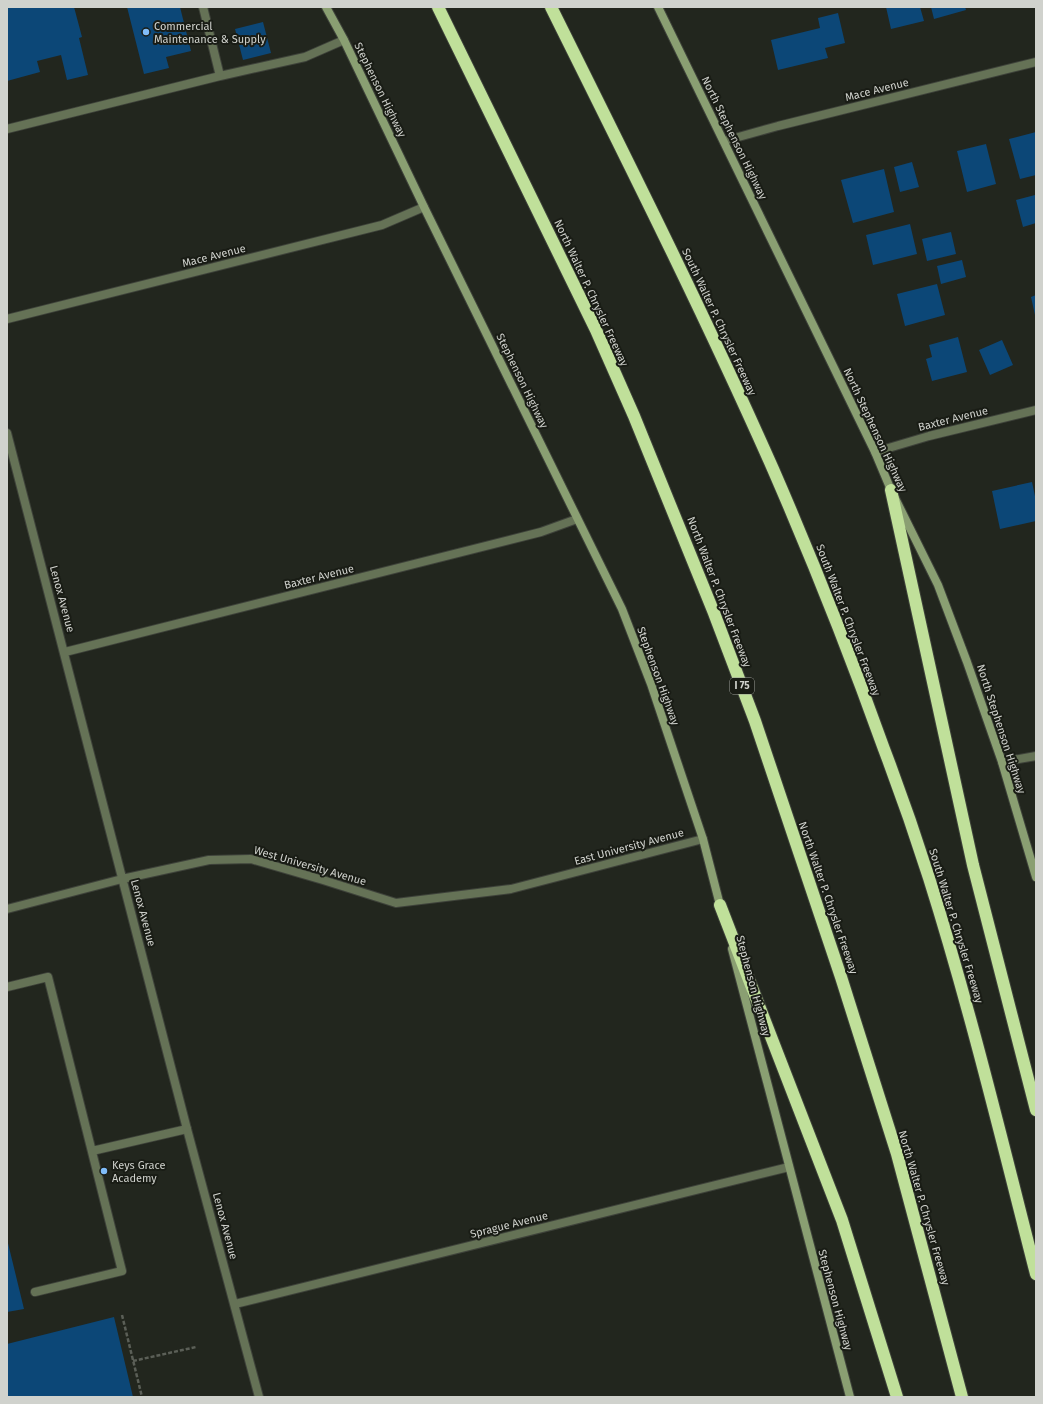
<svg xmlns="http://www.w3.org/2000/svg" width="1043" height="1404" font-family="'Fira Sans',sans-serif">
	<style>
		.building { fill: #0c4777 }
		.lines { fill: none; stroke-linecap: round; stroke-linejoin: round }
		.service-casing { stroke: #3e423a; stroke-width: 10 }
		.minor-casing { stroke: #3e423a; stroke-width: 10 }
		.secondary-casing { stroke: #3e423a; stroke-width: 10 }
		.motorway-casing { stroke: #3e423a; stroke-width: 14 }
		.path { stroke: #5b5f57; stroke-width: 2.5; stroke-dasharray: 4 2; stroke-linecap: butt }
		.service { stroke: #657256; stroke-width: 8 }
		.minor { stroke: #657256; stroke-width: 8 }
		.secondary { stroke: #8a9f72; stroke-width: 8 }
		.motorway { stroke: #c0e09a; stroke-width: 12 }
		.poi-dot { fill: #80bdfa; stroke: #191c15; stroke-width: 1.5 }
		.labels { text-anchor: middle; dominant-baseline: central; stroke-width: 4; stroke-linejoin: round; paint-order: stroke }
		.shield { fill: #191c15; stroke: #999b96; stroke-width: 1 }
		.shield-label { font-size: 10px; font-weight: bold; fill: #d0d2cd }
		.poi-label { font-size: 11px; fill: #d0d2cd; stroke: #191c15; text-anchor: start }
		.street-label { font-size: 11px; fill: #d0d2cd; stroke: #191c15 }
	</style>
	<rect width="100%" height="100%" fill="#22261e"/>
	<path class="building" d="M7,7H74L82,37L79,38L88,75L67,80L61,55L37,61L40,72L7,81Z
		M127,7H180L191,51L166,57L169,68L144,74Z
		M886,7H920L924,21L891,29Z
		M931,7H965L966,10L934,19Z
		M838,13L845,43L825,48L828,58L778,70L771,40L820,28L818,18Z
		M263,22L271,53L243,60L235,29Z
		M1036,132V175L1020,179L1009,139Z
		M986,144L996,184L967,192L957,151Z
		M912,162L919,187L900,192L894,167Z
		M884,169L894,212L853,223L841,180Z
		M1035,195L1036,223L1023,227L1016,200Z
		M910,224L917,254L873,265L866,235Z
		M951,232L956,254L927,261L922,239Z
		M962,260L966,277L941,284L937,266Z
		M937,284L945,315L905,326L897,294Z
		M1036,295V315H1035L1031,297Z
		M958,337L967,372L932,381L926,359L932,357L929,345Z
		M1002,340L1013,365L990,375L979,350Z
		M1032,482L1036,501V521L1000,529L992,491Z
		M7,1239L24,1309L7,1312Z
		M114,1317L133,1397H7V1344Z"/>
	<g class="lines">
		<g class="service-casing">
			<path id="service" d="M203,7L220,76
				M7,129L220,76L305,57L344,40
				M7,987L48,977L122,1271L35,1292
				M92,1151L187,1129"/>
		</g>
		<g class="minor-casing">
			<path id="minor" d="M724,141L778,126L1036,62
				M7,319L382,225L424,207
				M7,433L187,1129L259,1397
				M875,452L929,436L1036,410
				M65,652L541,532L577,519
				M1002,762L1036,756
				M7,909L122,879L209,860L251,859L323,880L396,903L511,889L703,839
				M235,1304L789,1167"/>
		</g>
		<g class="secondary-casing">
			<path id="secondary" d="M326,7L344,40L424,207L622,609L651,684L703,839L721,909
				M658,7L875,452L891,490L938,585L967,662L1002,762L1036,877
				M732,949L850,1397"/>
		</g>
		<g class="motorway-casing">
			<path id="motorway" d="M438,7L596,330L634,416L714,613L755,721L841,977L897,1154L962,1397
				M551,7C627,160 704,313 773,469C813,561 850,654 884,749C900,791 915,834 929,878C970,1008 1002,1141 1036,1274
				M891,490L973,865L1036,1110
				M720,905L842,1220L897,1397"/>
		</g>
		<path class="path" d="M122,1315L142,1397
			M133,1361L196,1347"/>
		<use href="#service" class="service"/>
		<use href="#minor" class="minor"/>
		<use href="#secondary" class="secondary"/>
		<use href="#motorway" class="motorway"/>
	</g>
	<g class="poi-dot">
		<circle cx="146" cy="32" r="4"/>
		<circle cx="104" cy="1171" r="4"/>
	</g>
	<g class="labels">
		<rect class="shield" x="730" y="678" width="24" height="16" rx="3"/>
		<g class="shield-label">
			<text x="742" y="686">I 75</text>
		</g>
		<g class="poi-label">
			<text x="154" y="26">Commercial<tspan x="154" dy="13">Maintenance &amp; Supply</tspan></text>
			<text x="112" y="1165">Keys Grace<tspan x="112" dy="13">Academy</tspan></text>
		</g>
		<g class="street-label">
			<text transform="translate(380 90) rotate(64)">Stephenson Highway</text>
			<text transform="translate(877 90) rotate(-14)">Mace Avenue</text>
			<text transform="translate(734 138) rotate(64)">North Stephenson Highway</text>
			<text transform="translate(214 256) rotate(-14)">Mace Avenue</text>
			<text transform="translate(591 293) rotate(65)">North Walter P. Chrysler Freeway</text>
			<text transform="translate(719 322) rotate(65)">South Walter P. Chrysler Freeway</text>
			<text transform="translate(522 381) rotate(64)">Stephenson Highway</text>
			<text transform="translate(953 419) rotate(-14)">Baxter Avenue</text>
			<text transform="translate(875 430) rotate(65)">North Stephenson Highway</text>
			<text transform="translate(319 577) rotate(-14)">Baxter Avenue</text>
			<text transform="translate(719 592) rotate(69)">North Walter P. Chrysler Freeway</text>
			<text transform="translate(62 599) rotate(75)">Lenox Avenue</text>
			<text transform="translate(848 620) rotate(69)">South Walter P. Chrysler Freeway</text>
			<text transform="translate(658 676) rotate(70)">Stephenson Highway</text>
			<text transform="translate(1001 729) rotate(72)">North Stephenson Highway</text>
			<text transform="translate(629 847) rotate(-15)">East University Avenue</text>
			<text transform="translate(310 866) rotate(16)">West University Avenue</text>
			<text transform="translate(828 898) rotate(71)">North Walter P. Chrysler Freeway</text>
			<text transform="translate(143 913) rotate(75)">Lenox Avenue</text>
			<text transform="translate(956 926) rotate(73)">South Walter P. Chrysler Freeway</text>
			<text transform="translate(753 986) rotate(75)">Stephenson Highway</text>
			<text transform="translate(924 1208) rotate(74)">North Walter P. Chrysler Freeway</text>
			<text transform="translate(509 1225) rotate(-14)">Sprague Avenue</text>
			<text transform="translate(225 1226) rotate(75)">Lenox Avenue</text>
			<text transform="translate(835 1300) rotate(75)">Stephenson Highway</text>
		</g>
	</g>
	<rect width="1043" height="1404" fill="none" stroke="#d0d2cd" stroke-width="16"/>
</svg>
